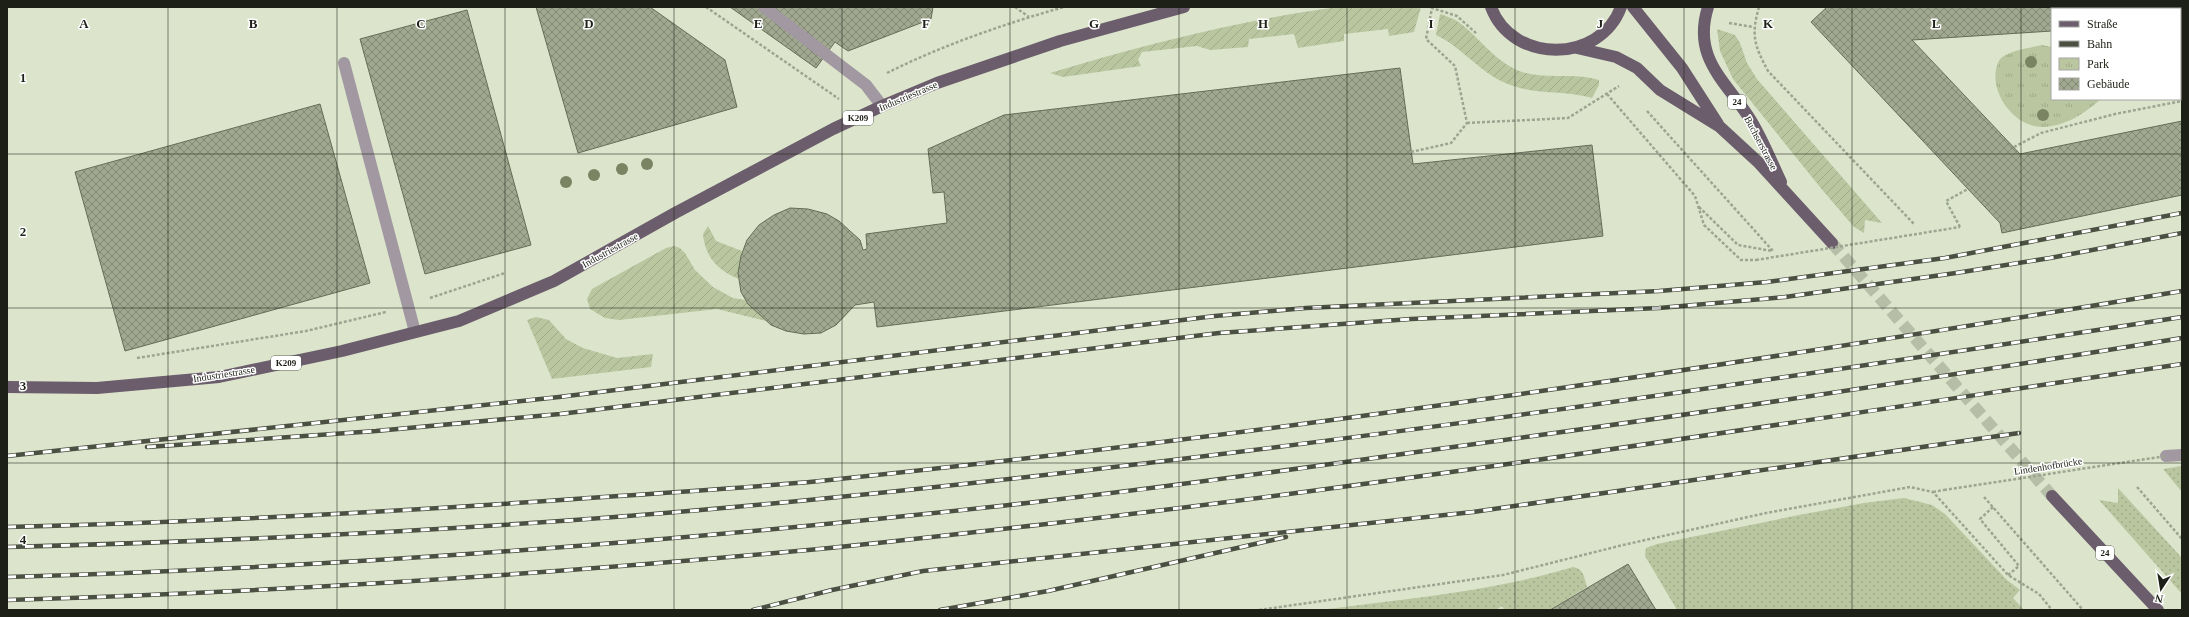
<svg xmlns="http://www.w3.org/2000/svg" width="2189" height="617" font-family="Georgia,serif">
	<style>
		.grass { fill: url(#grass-dots) }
		.park { fill: url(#park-tufts) }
		.garden { fill: url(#garden-furrows) }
		.building { fill: url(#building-cross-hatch); stroke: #656d56 }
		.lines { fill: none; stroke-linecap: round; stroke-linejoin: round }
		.primary-tunnel { stroke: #b6bea8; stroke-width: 12; stroke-dasharray: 12 6; stroke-linecap: butt }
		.path { stroke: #9da490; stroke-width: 2.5; stroke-dasharray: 3 2; stroke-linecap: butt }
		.lane { stroke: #a198a1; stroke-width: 12 }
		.primary { stroke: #6b5d6c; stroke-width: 12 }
		.rail-casing { stroke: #4b5042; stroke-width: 4.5 }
		.rail { stroke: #fff; stroke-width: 3; stroke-dasharray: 9; stroke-linecap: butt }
		.path-bridge { stroke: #9da490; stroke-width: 2.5; stroke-dasharray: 3 2; stroke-linecap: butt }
		.tree { fill: #7a8463 }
		.grid { fill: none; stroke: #1d2016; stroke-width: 1; stroke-opacity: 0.55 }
		.labels { text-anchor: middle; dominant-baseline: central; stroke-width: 3; stroke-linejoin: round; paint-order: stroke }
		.shield { fill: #fff; stroke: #61635c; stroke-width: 1 }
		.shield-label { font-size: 9px; font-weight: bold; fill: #1d2016 }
		.street-label { font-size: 10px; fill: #1d2016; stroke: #fff }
		.grid-label { font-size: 13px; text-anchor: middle; font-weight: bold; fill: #1d2016; stroke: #fff; stroke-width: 3; stroke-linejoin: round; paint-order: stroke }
	</style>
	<defs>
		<pattern id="grass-dots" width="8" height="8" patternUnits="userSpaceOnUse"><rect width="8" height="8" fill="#b9c6a0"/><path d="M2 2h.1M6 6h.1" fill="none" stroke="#9faa89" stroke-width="1.8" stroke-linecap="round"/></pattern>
		<pattern id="park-tufts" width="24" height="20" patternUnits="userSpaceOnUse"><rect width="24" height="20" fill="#b9c6a0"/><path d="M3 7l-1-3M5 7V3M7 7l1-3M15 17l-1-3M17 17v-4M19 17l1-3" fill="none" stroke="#9faa89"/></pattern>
		<pattern id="garden-furrows" width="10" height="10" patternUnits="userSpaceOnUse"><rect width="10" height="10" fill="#b9c6a0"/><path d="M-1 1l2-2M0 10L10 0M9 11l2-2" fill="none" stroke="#9faa89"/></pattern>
		<pattern id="building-cross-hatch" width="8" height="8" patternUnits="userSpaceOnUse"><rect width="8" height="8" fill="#a0a890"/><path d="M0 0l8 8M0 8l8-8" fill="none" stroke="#828875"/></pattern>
	</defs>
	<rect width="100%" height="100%" fill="#dce5cc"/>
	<path class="grass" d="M2182,466V492L2163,469Z
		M2118,488L2182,558V594L2099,500L2118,503Z
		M1904,498L1932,505L1945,514L2007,580L2020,590L2013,598L2024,610H1677L1645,556L1646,548L1657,544L1799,515L1864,503Z
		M1573,567C1584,569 1584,577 1587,587L1549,610H1504L1502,606L1496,610H1318C1403,599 1491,592 1573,567Z"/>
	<path class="park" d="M2042,45L2052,47V99H2101C2085,113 2065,127 2042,127C2015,127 1991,95 1996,69C1997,66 1998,61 2001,58C2011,50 2029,48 2042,45Z"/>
	<path class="garden" d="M1338,7H1421L1414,32L1389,36L1388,29L1344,34V41L1298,48L1294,34L1249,39L1248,47L1210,50L1197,46L1142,52L1138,60L1141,66L1063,77L1050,73C1144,45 1240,20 1338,7Z
		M1440,14C1446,16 1452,18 1457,21C1480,37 1494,62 1522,72C1547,80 1574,72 1599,80V85L1592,98C1562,89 1530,96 1501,81C1477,69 1460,46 1436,35Z
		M1717,29L1735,35L1740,43L1747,63L1757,79L1882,223L1865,220L1864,233L1854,227L1824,192L1733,79L1720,51Z
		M708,226L716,241L742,251L739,279C718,271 705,257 703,234Z
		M674,246L680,248L685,253L695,270L713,287L733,298L745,300L766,321L717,309L619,320L605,318L590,309L587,299L592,289L666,248Z
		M536,317L549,320L566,339L583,348L617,358L653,354L651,367L552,379L527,320Z"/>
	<path class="building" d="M536,7H650L725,60L737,107L578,153Z
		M730,7H933L931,19L848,51L835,42L816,68Z
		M1827,7H2182V44H2180V9H2052V31L1912,40L2020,154L2182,121V195L2002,233L2000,223L1811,22Z
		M467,10L531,245L425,274L360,39Z
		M1400,68L1413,164L1592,145L1603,236L877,327L874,302L855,305L836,325L821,333L804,334L786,331L771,325L748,304L741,292L738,273L741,256L747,240L759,225L774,215L790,208L808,209L827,214L839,221L860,240L863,250L867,249L866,234L947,223L944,192L933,193L928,149L1004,115Z
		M320,104L370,283L125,351L75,172Z
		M1628,564L1656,610H1550Z"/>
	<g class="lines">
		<path class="primary-tunnel" d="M1832,243L2052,496"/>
		<path class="path" d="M706,7L839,99
			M1015,7L1029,17
			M1759,7C1751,35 1754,45 1768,71L1914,224
			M1729,23L1753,27
			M887,73C943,45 1004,24 1064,7
			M1607,94L1695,196L1704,225L1741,260H1756
			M1647,111L1773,251
			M1467,123L1568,118L1619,86
			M2014,147L2041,133L2115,114L2182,101
			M1411,152L1451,143L1467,123L1455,66L1426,39L1432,8L1457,16L1477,34
			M1699,207L1738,245L1772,251
			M1960,227L1946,201L1968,189
			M430,298L505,273
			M137,358L306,331L386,312
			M2137,487L2182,539
			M1933,492L1944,490
			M1984,497L2083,610
			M1993,507L1980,519L2019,566L2008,575
			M1259,610L1503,575L1623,545L1766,513L1910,487L1933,492L2008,575L2039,594L2052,610"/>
		<path class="lane" d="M764,7L866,85L882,106
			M344,63L415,332
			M2166,456L2182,455"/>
		<path class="primary" d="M1491,7C1512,64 1600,64 1621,7
			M1633,7L1682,68L1718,124
			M1708,7C1692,58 1725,80 1750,119C1762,138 1771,161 1781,182
			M1577,48L1616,57L1637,68L1660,90L1720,127L1758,162L1832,243
			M7,387L97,388L219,377L342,351L459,321L554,281L675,213L833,129L882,106L937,83L1060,41L1184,7
			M2052,496L2158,610"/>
		<g class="rail-casing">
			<path id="rail" d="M147,447L376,431L560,414L1219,333L1411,319L1659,308L1785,297L1956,273L2050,258L2182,233
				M7,456L559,397L1215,316L1306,308L1659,291L1767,282L1945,258L2182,213
				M7,527C201,522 395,512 589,498C666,493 743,488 820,481C1276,434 1730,366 2182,291
				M7,547C278,540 550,526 819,499C1275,454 1729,387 2182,317
				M7,577C348,567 688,541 1027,503C1162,488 1297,469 1431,450C1682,416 1932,379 2182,338
				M7,600C278,592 550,574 819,549C892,542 965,533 1038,525C1421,481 1801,421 2182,364
				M753,610L832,590L923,571L1473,512L2019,433
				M940,610L1048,591L1286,537"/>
		</g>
		<use href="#rail" class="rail"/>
		<path class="path-bridge" d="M1756,260L1960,227
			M1944,490L2166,456"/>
	</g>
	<g class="tree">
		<circle cx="2031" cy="62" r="6"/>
		<circle cx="2043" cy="115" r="6"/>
		<circle cx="647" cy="164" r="6"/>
		<circle cx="622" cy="169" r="6"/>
		<circle cx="594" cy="175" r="6"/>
		<circle cx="566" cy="182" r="6"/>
	</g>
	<path class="grid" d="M168,7V610M337,7V610M505,7V610M674,7V610M842,7V610M1010,7V610M1179,7V610M1347,7V610M1515,7V610M1684,7V610M1852,7V610M2021,7V610M7,154H2182M7,308H2182M7,463H2182"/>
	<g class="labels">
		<g class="shield">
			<rect x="1728" y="95" width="18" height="14" rx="3"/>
			<rect x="843" y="111" width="30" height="14" rx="3"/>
			<rect x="271" y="356" width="30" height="14" rx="3"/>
			<rect x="2096" y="546" width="18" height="14" rx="3"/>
		</g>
		<g class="shield-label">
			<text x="1737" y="102">24</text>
			<text x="858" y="118">K209</text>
			<text x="286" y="363">K209</text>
			<text x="2105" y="553">24</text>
		</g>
		<g class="street-label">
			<text transform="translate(908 96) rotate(-23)">Industriestrasse</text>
			<text transform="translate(1761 143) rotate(62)">Buchserstrasse</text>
			<text transform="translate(610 250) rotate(-29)">Industriestrasse</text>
			<text transform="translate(224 374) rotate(-9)">Industriestrasse</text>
			<text transform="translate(2048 466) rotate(-9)">Lindenhofbrücke</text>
		</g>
	</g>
	<g class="grid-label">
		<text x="84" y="28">A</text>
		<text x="253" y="28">B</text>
		<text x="421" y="28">C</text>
		<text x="589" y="28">D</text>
		<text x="758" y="28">E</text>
		<text x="926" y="28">F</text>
		<text x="1094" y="28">G</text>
		<text x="1263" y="28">H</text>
		<text x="1431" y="28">I</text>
		<text x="1600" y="28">J</text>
		<text x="1768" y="28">K</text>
		<text x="1936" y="28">L</text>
		<text x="23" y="82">1</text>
		<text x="23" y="236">2</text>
		<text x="23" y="390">3</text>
		<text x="23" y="544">4</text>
	</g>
	<rect width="2189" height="617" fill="none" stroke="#1d2016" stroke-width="16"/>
	<rect x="2051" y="8" width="130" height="92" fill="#ffffff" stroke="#a5a6a2"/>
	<rect x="2059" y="21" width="20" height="6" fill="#6b5d6c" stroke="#a5a6a2"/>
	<text x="2087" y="28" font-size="12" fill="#1d2016">Straße</text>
	<rect x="2059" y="41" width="20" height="6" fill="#4b5042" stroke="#a5a6a2"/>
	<text x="2087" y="48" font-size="12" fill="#1d2016">Bahn</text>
	<rect x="2059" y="58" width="20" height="12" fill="url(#park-tufts)" stroke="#a5a6a2"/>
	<text x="2087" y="68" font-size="12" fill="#1d2016">Park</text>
	<rect x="2059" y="78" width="20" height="12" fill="url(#building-cross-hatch)" stroke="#a5a6a2"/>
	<text x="2087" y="88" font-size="12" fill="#1d2016">Gebäude</text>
	<g transform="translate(2161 589) rotate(192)" stroke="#ffffff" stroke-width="3" paint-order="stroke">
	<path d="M0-3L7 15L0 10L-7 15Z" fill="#1d2016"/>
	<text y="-6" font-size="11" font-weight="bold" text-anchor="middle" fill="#1d2016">N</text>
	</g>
</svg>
